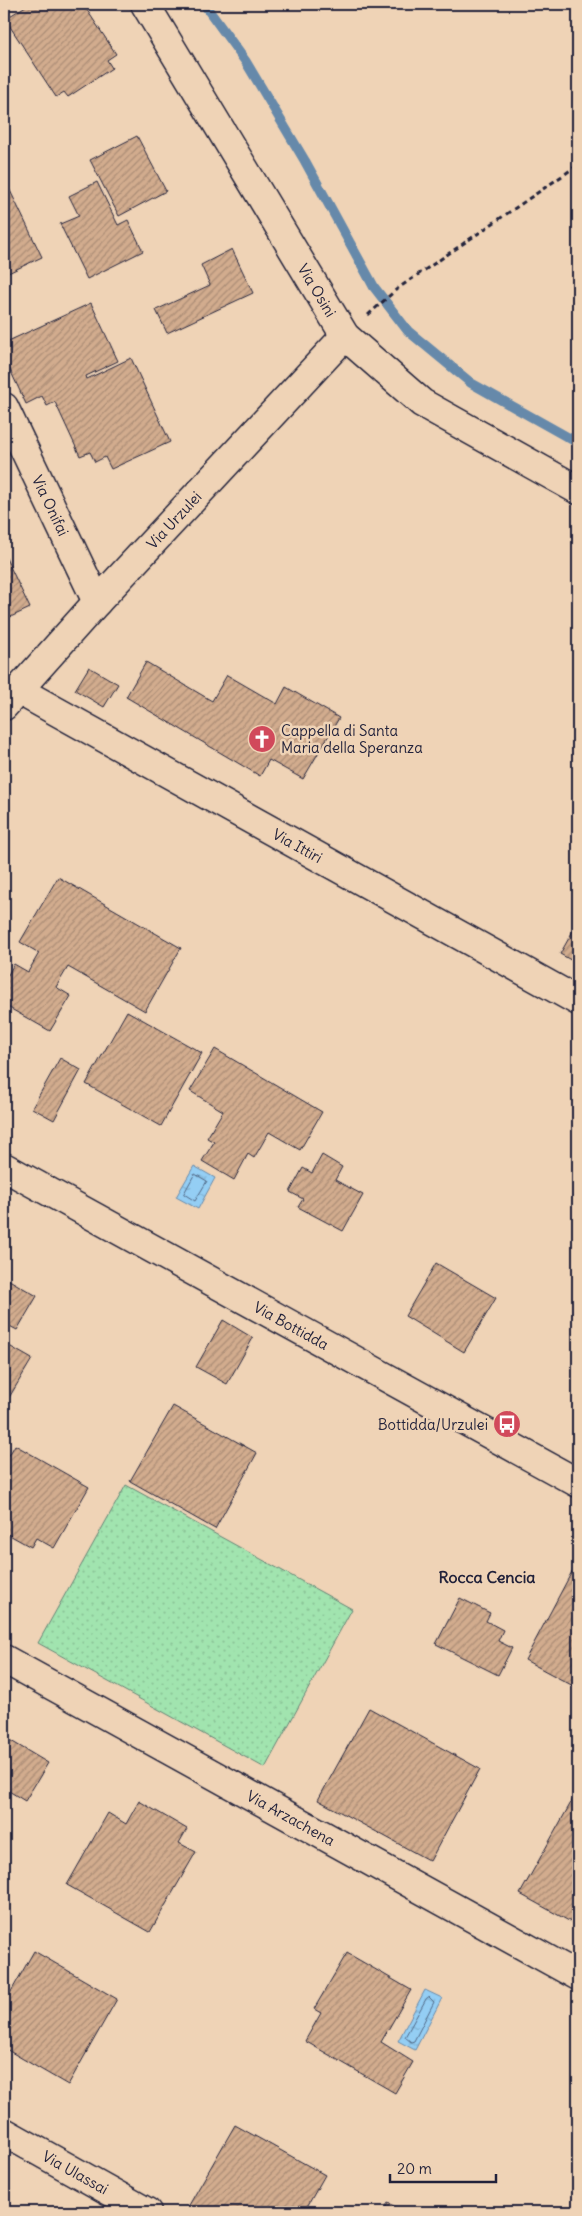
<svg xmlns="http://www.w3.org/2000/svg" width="582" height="2216" font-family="Delius,sans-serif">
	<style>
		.grass { fill: url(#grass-dots); stroke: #628375 }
		.water { fill: url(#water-ripples); stroke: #6689aa }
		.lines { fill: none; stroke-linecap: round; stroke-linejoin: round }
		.shore { stroke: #506785; stroke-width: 1 }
		.stream { stroke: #6689aa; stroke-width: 10 }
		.building { fill: url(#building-hatch); stroke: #22223b }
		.street-casing { stroke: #22223b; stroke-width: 31 }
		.path { stroke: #22223b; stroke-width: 3; stroke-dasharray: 5 4; stroke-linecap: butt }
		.street { stroke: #efd3b6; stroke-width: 28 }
		.labels { text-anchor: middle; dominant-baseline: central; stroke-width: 5; stroke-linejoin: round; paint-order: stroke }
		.street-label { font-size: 15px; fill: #22223b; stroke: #efd3b6 }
		.poi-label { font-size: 15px; fill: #22223b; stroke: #efd3b6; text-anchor: start }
		.neighbourhood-label { font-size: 16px; font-weight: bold; fill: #22223b; stroke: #efd3b6 }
	</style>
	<defs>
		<pattern id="grass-dots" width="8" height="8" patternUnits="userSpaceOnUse" patternTransform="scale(1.25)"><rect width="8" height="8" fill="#a1e4af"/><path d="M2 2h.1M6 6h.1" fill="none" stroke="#8ac397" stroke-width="1.8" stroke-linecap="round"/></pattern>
		<pattern id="water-ripples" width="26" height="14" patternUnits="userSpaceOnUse" patternTransform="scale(1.25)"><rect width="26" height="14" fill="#94cef4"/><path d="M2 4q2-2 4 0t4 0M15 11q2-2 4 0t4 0" fill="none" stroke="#7fb1d2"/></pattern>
		<pattern id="building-hatch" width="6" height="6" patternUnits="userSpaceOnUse" patternTransform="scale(1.25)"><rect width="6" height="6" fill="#d2ac8e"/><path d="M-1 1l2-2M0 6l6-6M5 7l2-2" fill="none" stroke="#aa8c75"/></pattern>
	</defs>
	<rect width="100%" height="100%" fill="#efd3b6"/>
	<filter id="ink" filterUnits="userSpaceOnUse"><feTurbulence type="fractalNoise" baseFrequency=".02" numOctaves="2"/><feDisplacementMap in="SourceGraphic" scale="10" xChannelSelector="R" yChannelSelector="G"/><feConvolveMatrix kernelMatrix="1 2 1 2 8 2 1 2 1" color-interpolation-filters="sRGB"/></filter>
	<g filter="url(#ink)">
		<path class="grass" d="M126,1485L352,1609L265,1768L38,1643Z"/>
		<path class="water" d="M194,1166L215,1178L198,1209L176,1197Z
			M425,1990L442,1998L415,2050L398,2041Z"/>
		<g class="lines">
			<path class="shore" d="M195,1174L207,1181L195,1201L184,1194Z
				M429,1997L434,2002L414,2041L411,2042L405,2037L426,1999Z"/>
			<path class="stream" d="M204,4L246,62L305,161L374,287L408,331L471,383L578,443"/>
		</g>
		<path class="building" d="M29,4H83L116,54L107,60L112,68L68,97L64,92L56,97L5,19Z
			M137,136L166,191L119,216L90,160Z
			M4,178L42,257L4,275Z
			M97,182L118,225L128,220L143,251L87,279L60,224L79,216L69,196Z
			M232,249L253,293L167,333L156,310L210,285L201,265Z
			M91,303L118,361L86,376L87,379L131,358L170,442L111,469L105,457L95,462L90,452L80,456L55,402L47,406L42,396L26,404L4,357V343Z
			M4,554L30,608L4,620Z
			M146,662L212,701L227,675L277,704L286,687L339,718L303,779L269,760L260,776L126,697Z
			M89,667L118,684L104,707L75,690Z
			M58,877L181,948L145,1011L68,967L56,987L71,996L50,1031L4,1005V982L14,964L28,972L39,953L20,942Z
			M578,922V964L560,954Z
			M127,1011L202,1053L161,1126L86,1084Z
			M215,1049L322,1112L300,1150L269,1132L254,1158L248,1154L234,1180L202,1161L214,1142L207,1138L223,1111L190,1091Z
			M60,1058L81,1070L54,1120L32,1108Z
			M322,1155L342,1167L335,1180L363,1195L343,1231L298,1207L303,1199L290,1192L303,1168L312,1173Z
			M436,1263L496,1298L464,1352L405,1316Z
			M4,1277L37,1296L17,1330L4,1323Z
			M223,1320L253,1338L227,1384L196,1367Z
			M4,1343L32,1359L4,1406Z
			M173,1406L257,1453L215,1529L130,1481Z
			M15,1445L89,1487L54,1548L36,1538L31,1547L4,1532V1464Z
			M576,1564L578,1565L577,1688L525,1660Z
			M460,1598L490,1613L486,1621L503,1630L498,1641L512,1648L498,1675L436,1644Z
			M369,1708L480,1769L430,1861L318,1800Z
			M6,1738L48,1763L25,1801L4,1788V1742Z
			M573,1799L578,1802V1926L520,1894Z
			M139,1801L187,1829L179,1843L196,1852L150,1932L67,1885L108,1813L126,1824Z
			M34,1951L117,1999L68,2085L4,2048V2004Z
			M347,1953L411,1990L381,2042L413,2062L395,2093L305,2041L321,2013L314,2009Z
			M235,2125L325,2175L304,2212H197L188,2207Z
			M388,2203L406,2212H383Z"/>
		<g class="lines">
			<g class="street-casing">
				<g id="street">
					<path id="s1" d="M145,4L345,336L422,403L578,490"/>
					<path id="s2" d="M4,407L97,602"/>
					<path id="s3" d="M18,690L578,1001"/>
					<path id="s4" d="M4,706L97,602L345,336"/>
					<path id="s5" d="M4,1167L578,1483"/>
					<path id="s6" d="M4,1659L578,1976"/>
					<path id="s7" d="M4,2132L147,2212"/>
				</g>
			</g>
			<path class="path" d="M368,315L397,289L578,165"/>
			<use href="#street" class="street"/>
		</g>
	</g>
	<defs>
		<g id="church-disc" transform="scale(1.4375)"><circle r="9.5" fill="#d1495b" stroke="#efd3b6"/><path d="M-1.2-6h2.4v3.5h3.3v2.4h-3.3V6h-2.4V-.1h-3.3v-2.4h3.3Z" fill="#fff"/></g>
		<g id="bus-disc" transform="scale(1.4375)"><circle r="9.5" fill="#d1495b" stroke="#efd3b6"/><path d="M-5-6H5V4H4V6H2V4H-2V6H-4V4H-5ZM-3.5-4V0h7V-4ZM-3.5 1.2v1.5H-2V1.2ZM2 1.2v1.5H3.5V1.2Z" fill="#fff"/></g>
	</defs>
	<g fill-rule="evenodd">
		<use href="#church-disc" x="262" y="739"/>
		<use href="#bus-disc" x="507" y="1424"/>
	</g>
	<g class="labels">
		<g class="street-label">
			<text stroke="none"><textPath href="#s1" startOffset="334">Via Osini</textPath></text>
			<text stroke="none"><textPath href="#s2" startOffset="109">Via Onifai</textPath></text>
			<text stroke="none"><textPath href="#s4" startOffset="252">Via Urzulei</textPath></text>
			<text stroke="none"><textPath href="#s3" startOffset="320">Via Ittiri</textPath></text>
			<text stroke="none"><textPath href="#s5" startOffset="328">Via Bottidda</textPath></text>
			<text stroke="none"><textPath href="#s6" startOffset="328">Via Arzachena</textPath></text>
			<text stroke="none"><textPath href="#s7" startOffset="82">Via Ulassai</textPath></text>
		</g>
		<g class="poi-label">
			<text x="281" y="730">Cappella di Santa<tspan x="281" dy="17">Maria della Speranza</tspan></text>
			<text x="488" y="1424" text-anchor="end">Bottidda/Urzulei</text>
		</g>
		<g class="neighbourhood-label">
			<text x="487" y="1577">Rocca Cencia</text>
		</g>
	</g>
	<rect width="582" height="2216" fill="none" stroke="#efd3b6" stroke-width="20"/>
	<rect x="10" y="10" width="562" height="2196" fill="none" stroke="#22223b" stroke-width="2" filter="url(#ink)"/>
	<path d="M390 2174v8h106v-8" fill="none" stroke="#22223b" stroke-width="2.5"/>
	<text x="397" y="2174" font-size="15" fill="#22223b" stroke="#efd3b6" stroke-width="4" paint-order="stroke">20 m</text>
</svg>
